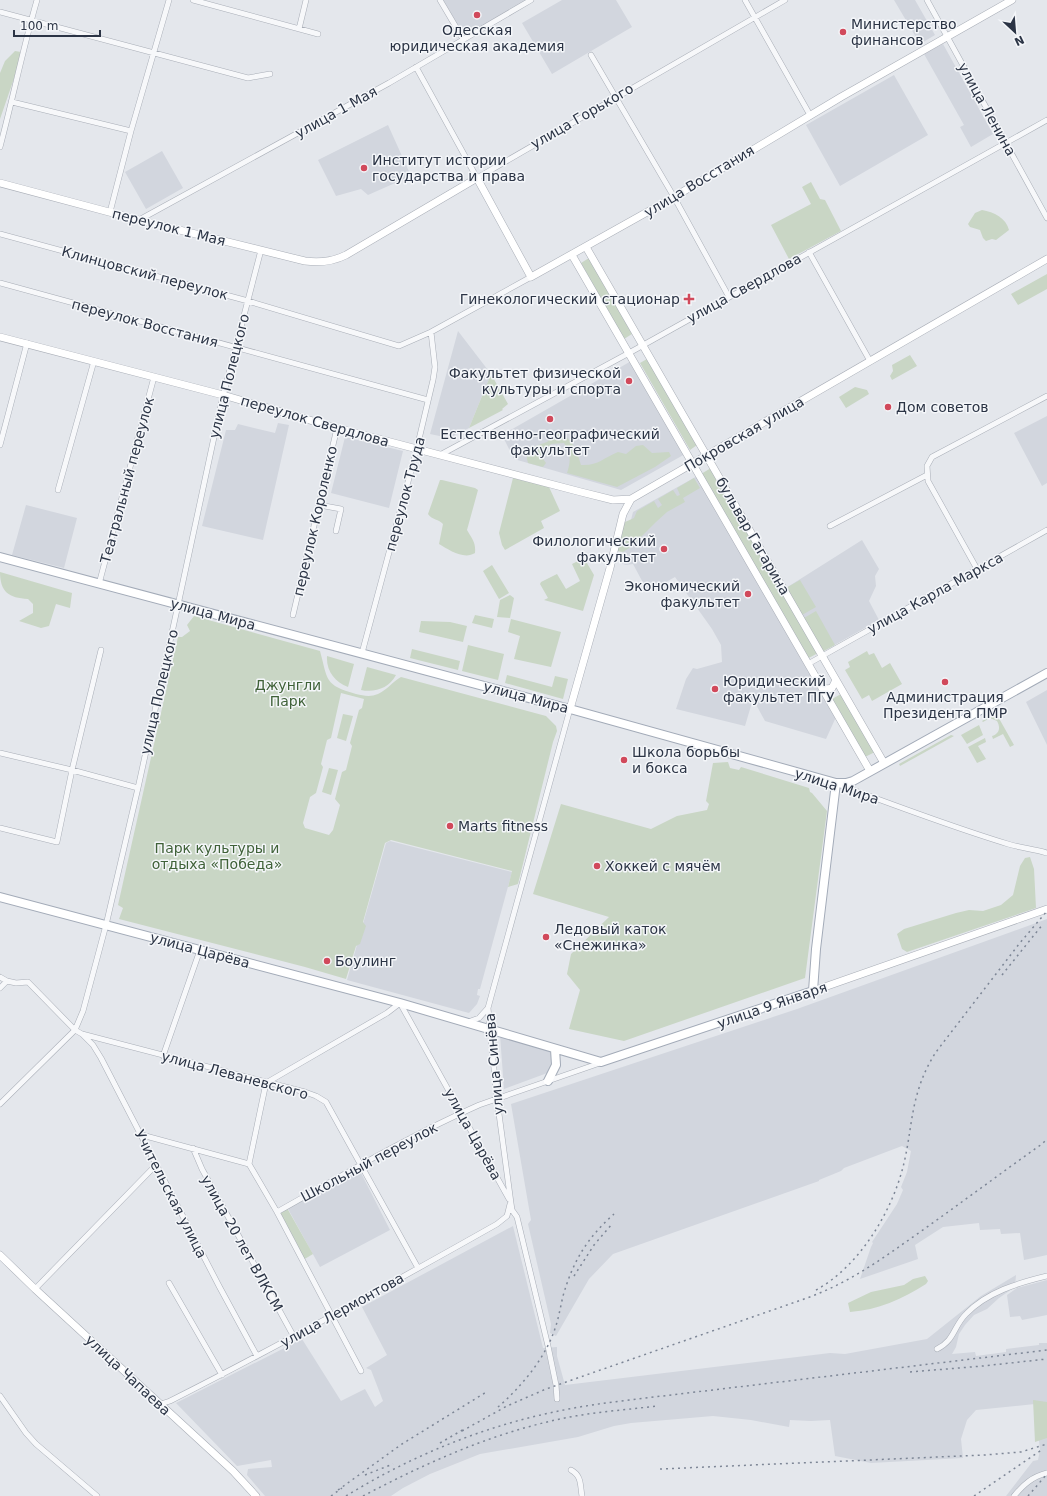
<svg xmlns="http://www.w3.org/2000/svg" width="1047" height="1496" font-family="'DejaVu Sans',sans-serif">
	<style>
		.built { fill: #d2d6de }
		.green { fill: #c9d6c5; fill-rule: evenodd }
		.lines { fill: none; stroke-linecap: round; stroke-linejoin: round }
		.street-casing { stroke: #a9aeb7; stroke-width: 6 }
		.secondary-casing { stroke: #a9aeb7; stroke-width: 8 }
		.primary-casing { stroke: #a3abb8; stroke-width: 10 }
		.street { stroke: #f7f8fa; stroke-width: 5 }
		.secondary { stroke: #fff; stroke-width: 7 }
		.primary { stroke: #fff; stroke-width: 8 }
		.rail { stroke: #7d8696; stroke-width: 1.5; stroke-dasharray: 2 4; stroke-linecap: butt }
		.poi-dot { fill: #d1495b; stroke: #f4f6f9; stroke-width: 1.5 }
		.labels { text-anchor: middle; dominant-baseline: central; stroke-width: 3; stroke-linejoin: round; paint-order: stroke }
		.poi-label { font-size: 14px; fill: #2b3445; stroke: #f4f6f9; text-anchor: start }
		.street-label { font-size: 14px; fill: #2b3445; stroke: #f4f6f9 }
		.park-label { font-size: 14px; fill: #3f6138; stroke: #f4f6f9 }
	</style>
	<rect width="100%" height="100%" fill="#e4e7ec"/>
	<path class="built" d="M440,0H531L463,39Z
		M562,0H616L632,27L552,74L522,23Z
		M894,0H915L935,35L920,44Z
		M943,44L993,134L971,147L960,127L964,125L924,54Z
		M894,75L928,135L840,186L806,125Z
		M388,125L411,176L368,195L361,189L336,196L318,160Z
		M162,151L183,188L146,209L125,172Z
		M458,331L491,374L469,428L449,438L430,434Z
		M633,360L687,453L621,490L514,459L502,435Z
		M1047,416V483L1042,486L1014,433Z
		M278,423L289,425L263,540L202,526L226,430H235L238,424L275,433Z
		M345,437L403,451L389,508L331,493Z
		M699,475L791,635L790,640L836,717L826,739L765,721L753,699L745,726L676,709L686,679L693,668L697,669L722,662L721,645L712,629L675,577L648,592L633,564L626,565L620,563L633,512Z
		M26,505L77,518L64,568L12,555Z
		M862,540L879,569L875,576L876,586L869,601L879,620L822,652L786,588Z
		M1047,690V745L1026,702Z
		M390,841L512,872L480,989H478L477,995L480,996L477,1004L469,1013L347,980L386,843Z
		M1047,919V1255L1024,1260L1020,1233L1001,1234L1000,1229L980,1230L979,1223L943,1227L915,1245L918,1259L860,1279L871,1247L873,1243L872,1242L897,1204L903,1190L901,1187L907,1172L911,1151L902,1146L844,1168L841,1171L819,1180V1181L613,1254L589,1279L556,1336L550,1333L551,1324L528,1224L531,1220L511,1104L797,1009Z
		M500,1035L553,1051L555,1056L550,1072L504,1089Z
		M359,1169L390,1230L320,1267L287,1207Z
		M513,1226L543,1348L557,1347V1356L565,1385L830,1353L845,1354L927,1339L981,1296L1016,1275L1015,1287L999,1298L987,1309L974,1315L965,1325L959,1334L956,1347L952,1354L975,1352L976,1356L1006,1352V1349L1039,1345V1343H1047V1496H1006L1033,1461L1038,1460L1040,1450L1035,1404L976,1410L967,1420L961,1439L963,1458L871,1463L835,1456L830,1420L811,1421L790,1420L789,1427L751,1420L713,1416L631,1423L614,1426L578,1437L480,1454L430,1474L403,1488L391,1496H265L247,1475L248,1469L272,1467L271,1460L237,1466L176,1403L302,1339L341,1401L365,1389L375,1407L383,1401L371,1370L366,1368L387,1355L362,1307Z
		M1047,1280V1315L1022,1320L1020,1316L1010,1317L1007,1295L1017,1288Z"/>
	<path class="green" d="M15,51L21,52L19,64L0,119V73L5,61Z
		M811,182L820,199L825,200L841,231L789,259L771,225L811,204L802,187Z
		M982,210C994,212 1006,218 1009,230L996,240L992,239L986,241L983,238L980,230L970,227L968,224L975,213Z
		M589,258L632,334L624,339L581,263Z
		M1047,274V289L1018,305L1011,294Z
		M910,355L917,366L892,380L890,376L893,371L892,365Z
		M647,359L697,445L690,450L640,363Z
		M491,374L508,404L502,409L503,410L469,428Z
		M855,387L867,390L869,394L846,408L839,397Z
		M559,432C574,441 576,449 581,465C598,466 603,458 618,452L626,454L636,446L643,445L652,453L669,452L671,456L655,467L617,487L567,473C571,461 571,454 564,443L551,444L541,456L546,463L543,467L528,463L527,459V449L547,442Z
		M711,468L818,653L807,659L701,474Z
		M513,478L549,487L560,511L541,521L544,528L505,550L502,545L499,533Z
		M694,478L700,488L683,498L685,502L667,512L656,522L632,546L623,552L616,551L625,522L634,518L637,511L654,501L658,508L662,505L658,499L673,490L677,496L680,495L677,488Z
		M440,480H442L475,488L478,490L467,530C472,539 476,542 475,553C464,560 449,550 439,544L443,524C439,519 432,520 428,514Z
		M584,558L594,575L583,611L544,600L548,598L540,584L541,582L557,574L566,589L580,581L572,564Z
		M492,565L509,593L499,599L483,571Z
		M0,572L72,593L70,608L56,604L49,626L41,628L19,621L33,613V604L28,599C9,598 0,592 0,572Z
		M800,580L816,607L802,615L786,588Z
		M510,595L514,598L510,618L497,617L500,600Z
		M816,611L835,645L822,652L804,618Z
		M475,615L494,619L492,628L472,623Z
		M194,616L320,651C328,680 324,685 356,694C364,696 371,697 378,694C387,690 392,682 401,677L546,716L556,726L557,731L553,742L518,884L508,887L512,871L391,840L385,843L363,922L366,926L360,944L356,946L346,979L305,967L119,919L123,908L118,905L178,637H182L190,631L187,625ZM341,693L364,699L362,708L359,710L350,743L352,746L346,770L342,772L335,799L340,805L333,830L329,835L305,828L303,823L310,797L316,793L323,767L321,764L327,740L331,738Z
		M511,619L561,632L551,667L514,659L520,636L508,632Z
		M421,621L450,622L467,626L463,642L419,632Z
		M468,645L504,654L498,680L462,671Z
		M412,649L460,661L458,670L410,658Z
		M867,651L869,655L874,653L882,668L890,663L902,684L872,701L869,695L862,699L845,670L850,667L848,662Z
		M327,656L354,664L348,687C335,682 326,671 327,656Z
		M367,667L396,675C389,688 375,693 361,690Z
		M507,675L552,687L555,676L568,679L563,699L505,683Z
		M841,694L875,752L865,757L832,699Z
		M996,713L1014,745L1010,747L1003,734L993,739L992,736C999,734 1001,728 997,721L990,718L983,722L982,721Z
		M343,714L353,716L346,741L337,738Z
		M979,725L983,735L967,744L961,735Z
		M951,735L954,736L900,766L899,764Z
		M985,738L986,742L978,746L986,759L977,763L968,747Z
		M728,762L730,768L739,770L741,767L809,788L810,792L812,793L827,811L805,978L624,1041L569,1029L580,990L567,974L571,954L609,917L533,894L561,804L651,829L677,816L707,810L709,804L706,801L713,763Z
		M329,768L338,770L331,795L322,792Z
		M1030,857L1034,869L1036,908L907,952L902,949L897,934L904,929L956,913L969,910L983,911L1001,905L1013,895L1020,866L1025,858Z
		M287,1208L313,1254L303,1260L277,1214Z
		M925,1276L928,1281L926,1284C902,1299 878,1310 850,1312L848,1303L871,1292L904,1285L913,1279Z
		M1033,1400L1047,1402V1438L1035,1442Z"/>
	<g class="lines">
		<g class="street-casing">
			<path id="street" d="M193,0L318,34
				M440,0L463,39
				M745,0L810,115
				M927,0L1047,218
				M0,12L248,78L270,74
				M299,29L306,0
				M591,55L674,197L729,297
				M416,67L477,178L785,0
				M12,102L131,131
				M0,147C13,98 23,48 37,0
				M110,212L131,131L169,0
				M139,220L389,83L531,0
				M0,234L248,301L399,346L431,332L531,277
				M809,252L870,361
				M0,283L428,400
				M0,445L27,343
				M440,455L629,353L1047,120
				M58,490L94,361
				M319,505L341,509L336,531
				M830,526L927,475
				M977,569L928,481L927,466L932,457L1047,396
				M99,584L154,377
				M293,615L337,428
				M362,653L416,452L433,380L435,367L431,332
				M808,664L1047,530
				M0,753L72,770L138,788
				M840,785C896,806 952,827 1008,844C1021,848 1034,849 1047,853
				M0,828L57,842L72,770L101,650
				M0,977L7,981
				M0,988L7,981L16,983L28,982L75,1030L82,1034L305,1092L316,1096L326,1102L418,1268
				M468,1022L479,1018L488,1008
				M83,1035L93,1045L101,1058L219,1286L257,1356
				M163,1056L200,950
				M266,1083L387,1013L400,1003L509,1199
				M0,1104L75,1030L83,1011L106,925L138,788L178,605L222,400L261,250
				M142,1135L249,1164
				M193,1148L202,1169L294,1337
				M249,1164L277,1212L361,1371
				M249,1164L266,1083
				M277,1212C343,1175 409,1136 479,1105L600,1063
				M169,1283L222,1375
				M35,1289L156,1165
				M937,1349C955,1340 953,1327 966,1314C987,1292 1018,1283 1047,1276
				M0,1396L26,1433L36,1444L97,1496
				M557,1399L556,1385L548,1346L517,1217L512,1210L511,1203L497,1099L488,1008L570,709
				M161,1404L170,1401C281,1345 389,1285 497,1224L507,1216L510,1204
				M571,1470C582,1476 580,1485 582,1496
				M1014,1496C1024,1484 1032,1477 1047,1473"/>
		</g>
		<g class="secondary-casing">
			<path id="secondary" d="M0,183L139,220L305,261C320,263 332,262 346,255L477,178L531,277L674,197L841,97L1012,0
				M586,247L884,763
				M572,255L870,771
				M0,337L223,395L337,428L581,492L613,500L631,499
				M822,688L828,689L832,688L836,680
				M570,709L610,568L623,514L631,499L1047,259
				M813,991L1047,909
				M0,1255L35,1289L233,1471L256,1496"/>
		</g>
		<g class="primary-casing">
			<path id="primary" d="M0,557L570,709L836,783H846L853,781L1047,673
				M0,897L400,1003L601,1062L813,991L816,949L836,783
				M548,1081L556,1065L555,1049"/>
		</g>
		<use href="#street" class="street"/>
		<use href="#secondary" class="secondary"/>
		<use href="#primary" class="primary"/>
		<path class="rail" d="M1002,975L1043,924
			M574,1276L594,1245L612,1224
			M816,1290C860,1266 893,1210 904,1163C910,1138 911,1112 919,1088C923,1075 929,1063 936,1052L1019,944L1047,911
			M910,1372L983,1366L1047,1359
			M498,1407C519,1389 543,1361 553,1334C558,1322 560,1309 563,1296C573,1261 587,1238 614,1214
			M462,1431L507,1406L546,1389L807,1298C851,1282 883,1258 920,1232C961,1203 1001,1173 1042,1144L1047,1139
			M440,1443L466,1428
			M660,1469L985,1455L1021,1452L1047,1444
			M365,1475L393,1464
			M338,1490L402,1444L488,1391
			M331,1496L342,1488
			M346,1496C411,1456 484,1426 559,1411C582,1406 605,1403 629,1400L1047,1350
			M363,1496C426,1463 490,1434 560,1419C592,1412 625,1410 657,1406
			M974,1496L1043,1449
			M1028,1496L1047,1474"/>
	</g>
	<g class="poi-dot">
		<circle cx="477" cy="15" r="4"/>
		<circle cx="843" cy="32" r="4"/>
		<circle cx="364" cy="168" r="4"/>
		<path d="M687 293h4v4h4v4h-4v4h-4v-4h-4v-4h4z"/>
		<circle cx="629" cy="381" r="4"/>
		<circle cx="888" cy="407" r="4"/>
		<circle cx="550" cy="419" r="4"/>
		<circle cx="664" cy="549" r="4"/>
		<circle cx="748" cy="594" r="4"/>
		<circle cx="945" cy="682" r="4"/>
		<circle cx="715" cy="689" r="4"/>
		<circle cx="624" cy="760" r="4"/>
		<circle cx="450" cy="826" r="4"/>
		<circle cx="597" cy="866" r="4"/>
		<circle cx="546" cy="937" r="4"/>
		<circle cx="327" cy="961" r="4"/>
	</g>
	<g class="labels">
		<g class="poi-label">
			<text x="851" y="24">Министерство<tspan x="851" dy="16">финансов</tspan></text>
			<text x="477" y="30" text-anchor="middle">Одесская<tspan x="477" dy="16">юридическая академия</tspan></text>
			<text x="372" y="160">Институт истории<tspan x="372" dy="16">государства и права</tspan></text>
			<text x="680" y="299" text-anchor="end">Гинекологический стационар</text>
			<text x="621" y="373" text-anchor="end">Факультет физической<tspan x="621" dy="16">культуры и спорта</tspan></text>
			<text x="896" y="407">Дом советов</text>
			<text x="550" y="434" text-anchor="middle">Естественно-географический<tspan x="550" dy="16">факультет</tspan></text>
			<text x="656" y="541" text-anchor="end">Филологический<tspan x="656" dy="16">факультет</tspan></text>
			<text x="740" y="586" text-anchor="end">Экономический<tspan x="740" dy="16">факультет</tspan></text>
			<text x="723" y="681">Юридический<tspan x="723" dy="16">факультет ПГУ</tspan></text>
			<text x="945" y="697" text-anchor="middle">Администрация<tspan x="945" dy="16">Президента ПМР</tspan></text>
			<text x="632" y="752">Школа борьбы<tspan x="632" dy="16">и бокса</tspan></text>
			<text x="458" y="826">Marts fitness</text>
			<text x="605" y="866">Хоккей с мячём</text>
			<text x="554" y="929">Ледовый каток<tspan x="554" dy="16">«Снежинка»</tspan></text>
			<text x="335" y="961">Боулинг</text>
		</g>
		<g class="street-label">
			<text transform="translate(987 109) rotate(61)">улица Ленина</text>
			<text transform="translate(336 112) rotate(-29)">улица 1 Мая</text>
			<text transform="translate(582 116) rotate(-30)">улица Горького</text>
			<text transform="translate(699 181) rotate(-31)">улица Восстания</text>
			<text transform="translate(169 227) rotate(14)">переулок 1 Мая</text>
			<text transform="translate(145 273) rotate(15)">Клинцовский переулок</text>
			<text transform="translate(744 288) rotate(-29)">улица Свердлова</text>
			<text transform="translate(145 323) rotate(15)">переулок Восстания</text>
			<text transform="translate(229 376) rotate(-76)">улица Полецкого</text>
			<text transform="translate(315 421) rotate(16)">переулок Свердлова</text>
			<text transform="translate(744 434) rotate(-30)">Покровская улица</text>
			<text transform="translate(127 480) rotate(-75)">Театральный переулок</text>
			<text transform="translate(405 494) rotate(-75)">переулок Труда</text>
			<text transform="translate(315 521) rotate(-77)">переулок Короленко</text>
			<text transform="translate(753 536) rotate(60)">бульвар Гагарина</text>
			<text transform="translate(935 593) rotate(-29)">улица Карла Маркса</text>
			<text transform="translate(213 614) rotate(15)">улица Мира</text>
			<text transform="translate(159 692) rotate(-77)">улица Полецкого</text>
			<text transform="translate(526 697) rotate(15)">улица Мира</text>
			<text transform="translate(837 786) rotate(18)">улица Мира</text>
			<text transform="translate(200 950) rotate(15)">улица Царёва</text>
			<text transform="translate(772 1005) rotate(-19)">улица 9 Января</text>
			<text transform="translate(494 1064) rotate(-95)">улица Синёва</text>
			<text transform="translate(235 1075) rotate(15)">улица Леваневского</text>
			<text transform="translate(473 1134) rotate(61)">улица Царёва</text>
			<text transform="translate(369 1162) rotate(-28)">Школьный переулок</text>
			<text transform="translate(171 1194) rotate(63)">Учительская улица</text>
			<text transform="translate(242 1243) rotate(61)">улица 20 лет ВЛКСМ</text>
			<text transform="translate(342 1310) rotate(-29)">улица Лермонтова</text>
			<text transform="translate(128 1375) rotate(43)">улица Чапаева</text>
		</g>
		<g class="park-label">
			<text x="288" y="685">Джунгли<tspan x="288" dy="16">Парк</tspan></text>
			<text x="217" y="848">Парк культуры и<tspan x="217" dy="16">отдыха «Победа»</tspan></text>
		</g>
	</g>
	<g transform="translate(1015 32) rotate(154)" stroke="#f4f6f9" stroke-width="3" paint-order="stroke">
	<path d="M0-3L7 15L0 10L-7 15Z" fill="#2b3445"/>
	<text y="-6" font-size="11" font-weight="bold" text-anchor="middle" fill="#2b3445">N</text>
	</g>
	<path d="M14 30v6h86v-6" fill="none" stroke="#2b3445" stroke-width="2"/>
	<text x="20" y="30" font-size="12" fill="#2b3445" stroke="#f4f6f9" stroke-width="3" paint-order="stroke">100 m</text>
</svg>
